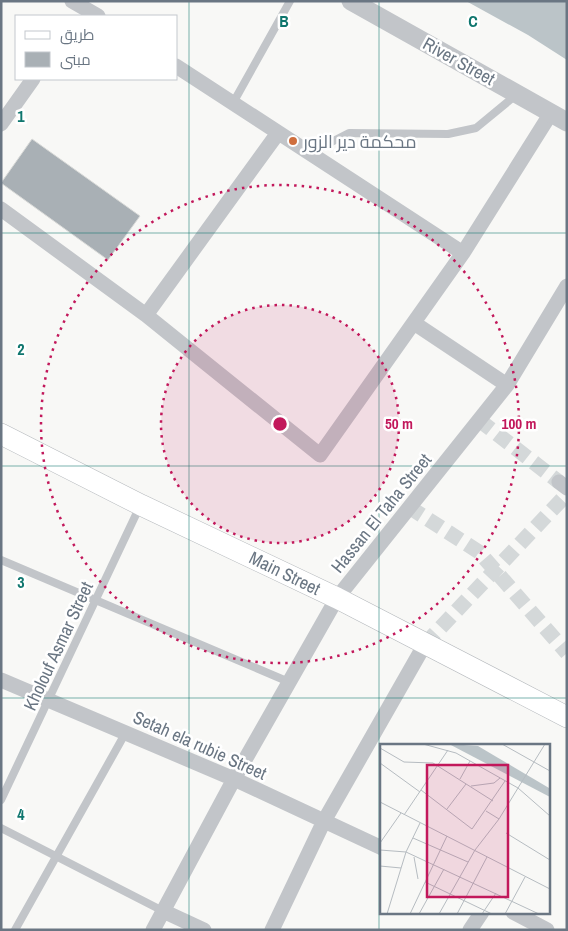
<svg xmlns="http://www.w3.org/2000/svg" width="568" height="931" font-family="'Archivo Narrow',Cairo,sans-serif">
	<style>
		.water { fill: #bbc4c8 }
		.building { fill: #a9b0b5; stroke: #d9dad8 }
		.lines { fill: none; stroke-linecap: round; stroke-linejoin: round }
		.minor-tunnel { stroke: #d4d8d9; stroke-width: 15; stroke-dasharray: 15 8; stroke-linecap: butt }
		.secondary-casing { stroke: #b5b9bd; stroke-width: 22 }
		.service { stroke: #c2c5c9; stroke-width: 8 }
		.minor { stroke: #c2c5c9; stroke-width: 15 }
		.tertiary { stroke: #c2c5c9; stroke-width: 19 }
		.secondary { stroke: #fff; stroke-width: 21 }
		.grid { fill: none; stroke: #0f766e; stroke-width: 1; stroke-opacity: 0.55 }
		.ring { fill: none; stroke: #c2185b; stroke-width: 2.5; stroke-dasharray: 2.5 5 }
		.poi-dot { fill: #cf6f3e; stroke: #fff; stroke-width: 2 }
		.labels { text-anchor: middle; dominant-baseline: central; stroke-width: 5; stroke-linejoin: round; paint-order: stroke }
		.street-label { font-size: 18px; fill: #6a7683; stroke: #fff }
		.poi-label { font-size: 18px; fill: #6a7683; stroke: #fff; text-anchor: start }
		.inset-road { fill: none; stroke: #b6bcc1; stroke-width: 1 }
		.view { fill: #c2185b; fill-opacity: 0.15; stroke: #c2185b; stroke-width: 2.5 }
		.inset-edge { fill: none; stroke: #6a7683; stroke-width: 2.5 }
		.grid-label { font-size: 16px; text-anchor: middle; font-weight: bold; fill: #0f766e; stroke: #fff; stroke-width: 5; stroke-linejoin: round; paint-order: stroke }
		.centre { fill: #c2185b; stroke: #fff; stroke-width: 2.5 }
		.ring-label { font-size: 15px; text-anchor: middle; font-weight: bold; fill: #c2185b; stroke: #fff; stroke-width: 5; stroke-linejoin: round; paint-order: stroke }
	</style>
	<rect width="100%" height="100%" fill="#f8f8f6"/>
	<path class="water" d="M466,1H567V60L528,35Z"/>
	<path class="building" d="M32,139L140,216L108,260L1,183Z"/>
	<g class="lines">
		<path class="minor-tunnel" d="M479,420L559,482
			M409,507L479,552L567,653
			M425,644L567,494"/>
		<g class="secondary-casing">
			<path id="secondary" d="M1,434L141,505L337,598L567,717"/>
		</g>
		<path class="service" d="M233,103L290,1
			M310,153L349,133L448,134L476,128L516,95
			M1,560L289,682
			M1,800L140,506
			M1,828L163,911
			M15,930L126,732"/>
		<path class="minor" d="M72,1L98,16
			M176,66L463,253
			M1,124L33,79
			M1,209L146,315L320,455L463,253L551,113
			M146,315L278,133
			M414,323L507,385
			M559,482L567,488
			M1,680L234,779L382,848
			M163,911L204,930
			M513,912L547,930
			M153,930L234,779L337,598L507,385L567,286
			M272,930L324,821L425,644
			M470,930L482,912"/>
		<path class="tertiary" d="M351,1L567,122"/>
		<use href="#secondary" class="secondary"/>
	</g>
	<path class="grid" d="M189,1V930M379,1V930M1,233H567M1,466H567M1,698H567"/>
	<circle cx="280" cy="424" r="119" fill="#c2185b" fill-opacity=".12"/>
	<g class="ring">
		<circle cx="280" cy="424" r="119"/>
		<circle cx="280" cy="424" r="239"/>
	</g>
	<circle class="poi-dot" cx="293" cy="141" r="5"/>
	<g class="labels">
		<g class="street-label">
			<text transform="translate(459 61) rotate(29)">River Street</text>
			<text transform="translate(381 513) rotate(-51)">Hassan El Taha Street</text>
			<text transform="translate(285 573) rotate(26)">Main Street</text>
			<text transform="translate(58 646) rotate(-65)">Kholouf Asmar Street</text>
			<text transform="translate(200 745) rotate(24)">Setah ela rubie Street</text>
		</g>
		<g class="poi-label">
			<text x="303" y="141">محكمة دير الزور</text>
		</g>
	</g>
	<g transform="translate(380 744)">
		<rect width="170" height="170" fill="#f8f8f6"/>
		<path d="M69,0L98,2L169,44L170,53Z" fill="#bbc4c8"/>
		<path class="inset-road" d="M43,0L76,9L138,44L170,72M122,0L170,27M0,4L24,18L53,19L113,57M0,19L40,48M80,35L90,17M91,42L114,39L120,34M41,46L92,85L125,37M0,58L170,145M67,65L86,40M106,67L119,75M24,71L68,6M126,89L170,116M33,94L88,118M0,99L21,69M0,106L26,108L159,170M34,113L38,135M0,122L21,124M45,138L112,170M7,170L26,108L40,79M30,170L67,92M39,170L64,125M59,170L95,106L119,75L165,0M77,170L107,113M102,170L116,149M125,170L145,133"/>
		<path class="view" d="M47,21H128V153H47Z"/>
		<rect width="170" height="170" class="inset-edge"/>
	</g>
	<g class="grid-label">
		<text x="284" y="27">B</text>
		<text x="473" y="27">C</text>
		<text x="21" y="122">1</text>
		<text x="21" y="355">2</text>
		<text x="21" y="588">3</text>
		<text x="21" y="820">4</text>
	</g>
	<circle cx="280" cy="424" r="8" class="centre"/>
	<g class="ring-label">
		<text x="399" y="429">50 m</text>
		<text x="519" y="429">100 m</text>
	</g>
	<rect width="568" height="931" fill="none" stroke="#6a7683" stroke-width="5"/>
	<rect x="15" y="15" width="162" height="65" fill="#ffffff" stroke="#c3c8cd"/>
	<rect x="25" y="31" width="25" height="8" fill="#ffffff" stroke="#c3c8cd"/>
	<text x="60" y="40" font-size="15" fill="#6a7683">طريق</text>
	<rect x="25" y="52" width="25" height="15" fill="#a9b0b5" stroke="#c3c8cd"/>
	<text x="60" y="65" font-size="15" fill="#6a7683">مبنى</text>
</svg>
